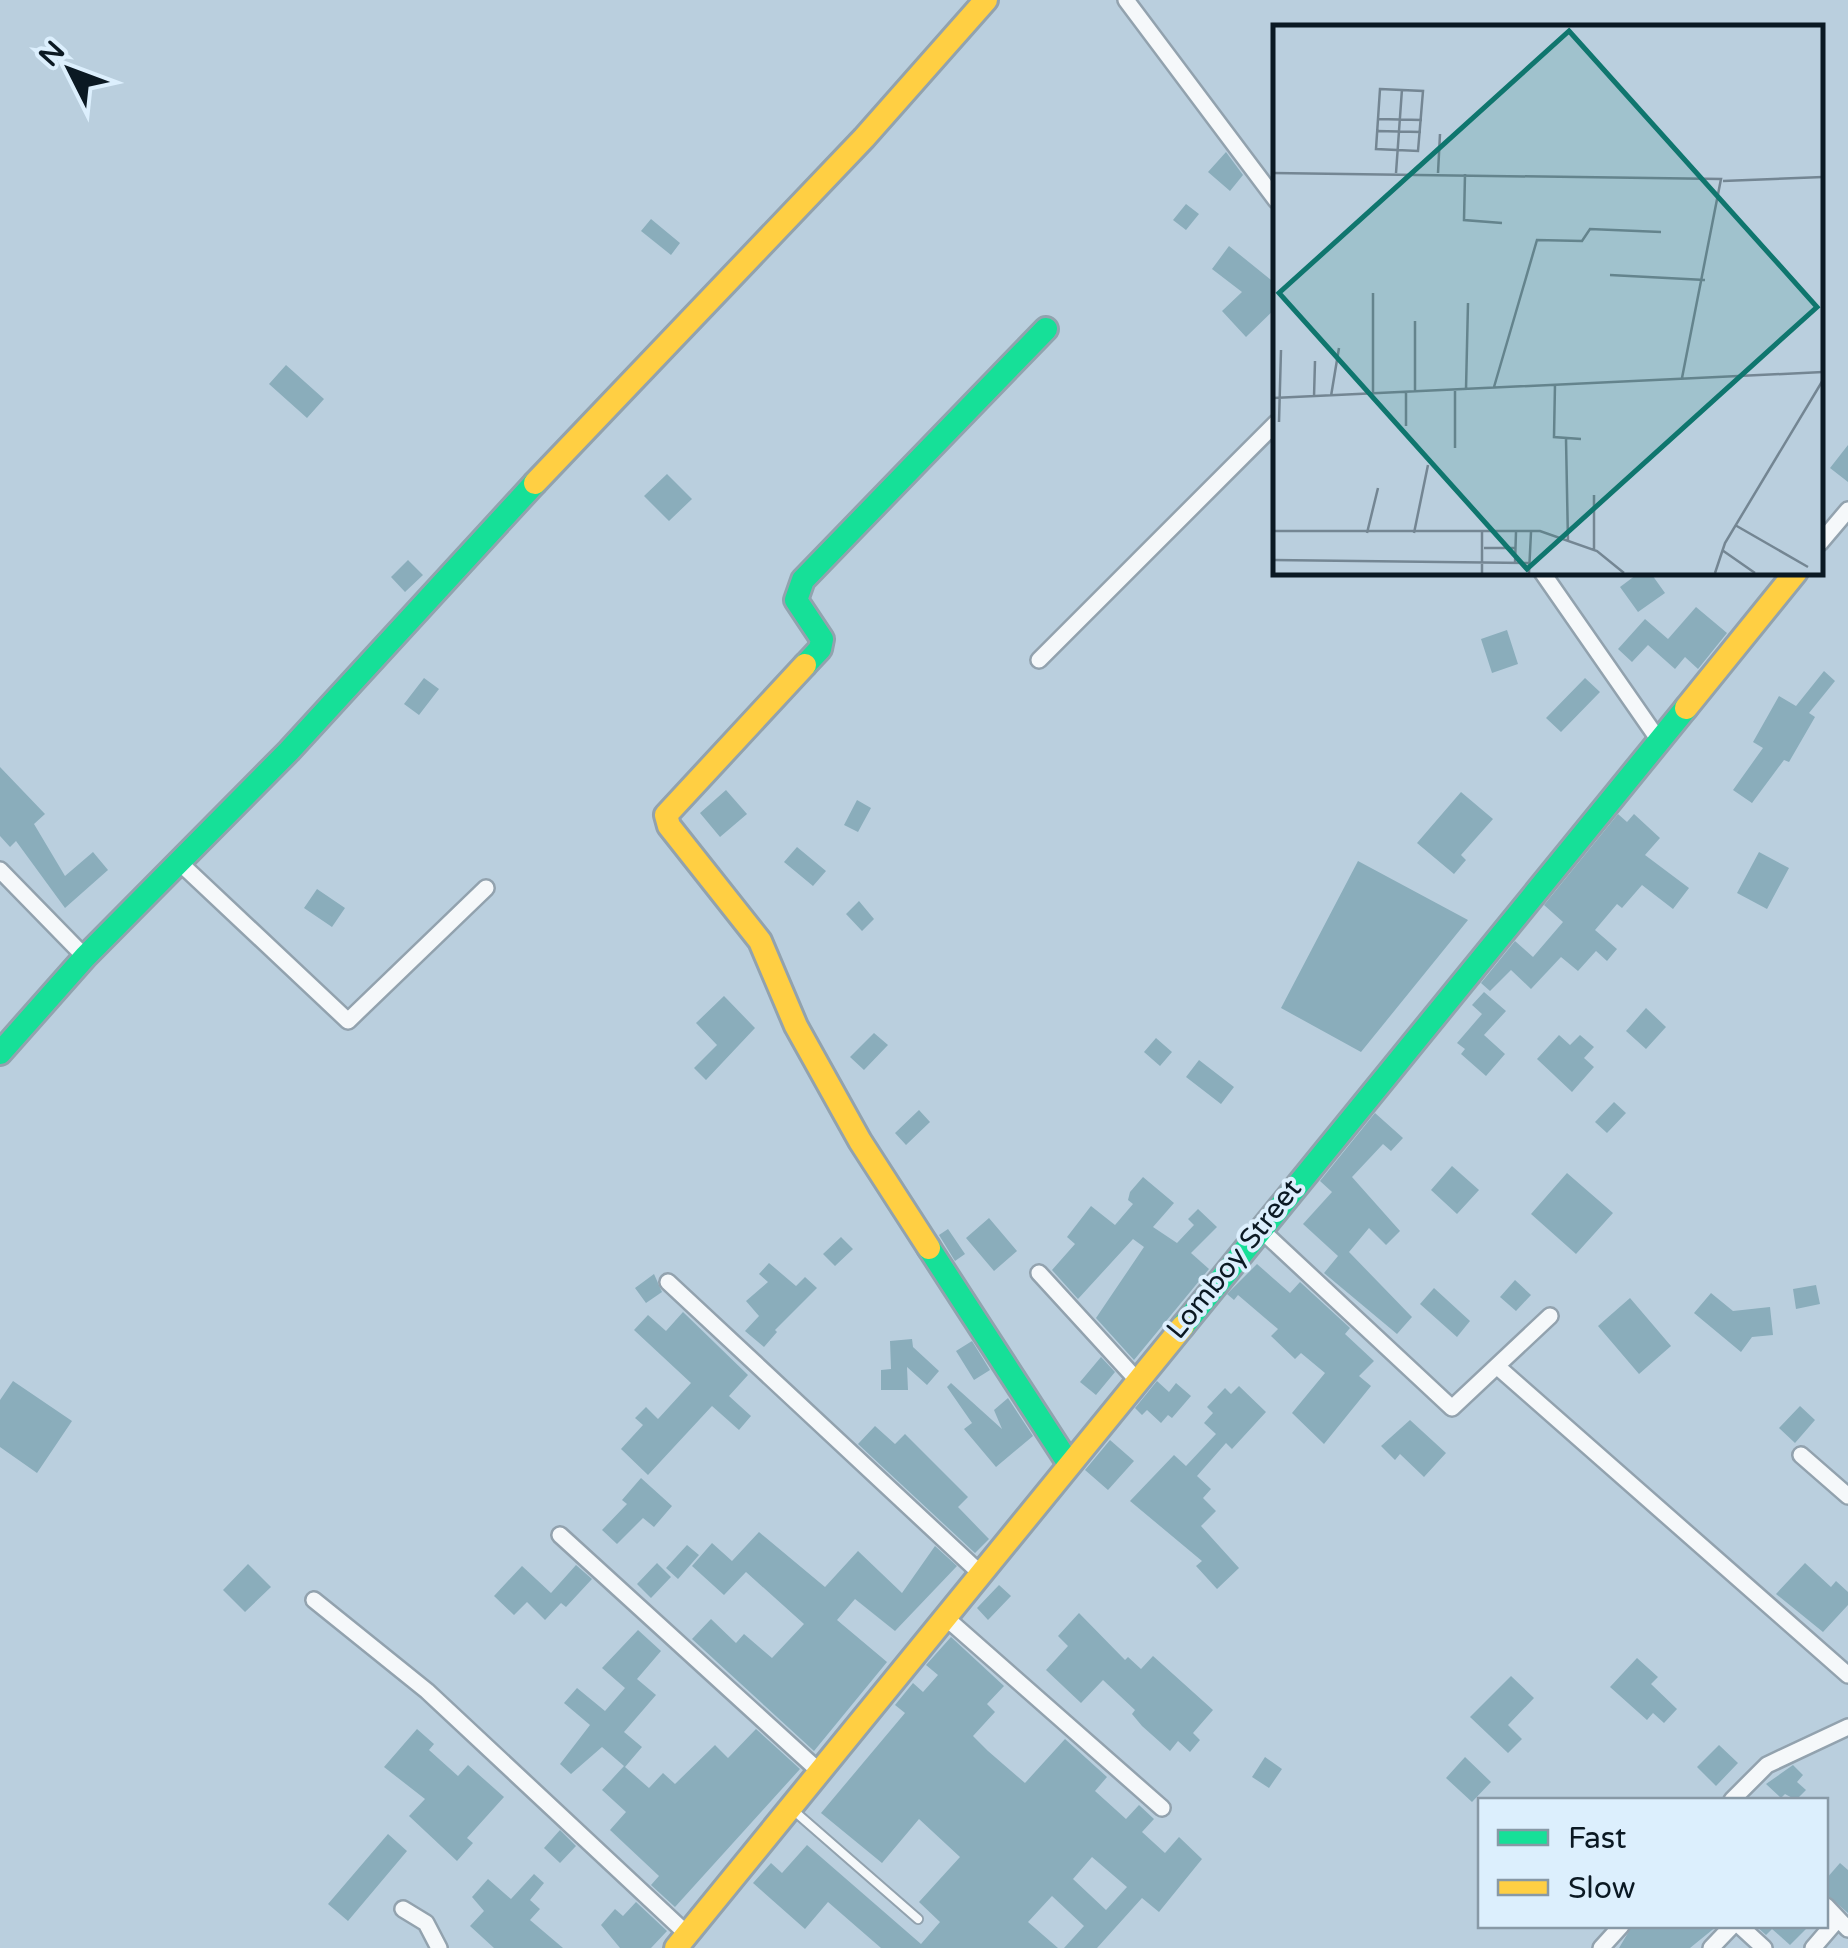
<svg xmlns="http://www.w3.org/2000/svg" width="1848" height="1948" font-family="'Varela Round',sans-serif">
	<style>
		.building { fill: #8aadbb; fill-rule: evenodd }
		.lines { fill: none; stroke-linecap: round; stroke-linejoin: round }
		.lane-casing { stroke: #92a2ae; stroke-width: 12 }
		.street-casing { stroke: #92a2ae; stroke-width: 20 }
		.fast-casing { stroke: #92a2ae; stroke-width: 28 }
		.slow-casing { stroke: #92a2ae; stroke-width: 28 }
		.lane { stroke: #f5f8fa; stroke-width: 8 }
		.street { stroke: #f5f8fa; stroke-width: 15 }
		.fast { stroke: #16e098; stroke-width: 22 }
		.slow { stroke: #ffcf43; stroke-width: 22 }
		.labels { text-anchor: middle; dominant-baseline: central; stroke-width: 8; stroke-linejoin: round; paint-order: stroke }
		.street-label { font-size: 28px; fill: #0b1923; stroke: #dceffd }
		.inset-road { fill: none; stroke: #748693; stroke-width: 2.5 }
		.view { fill: #0f766e; fill-opacity: 0.15; stroke: #0f766e; stroke-width: 5 }
		.inset-edge { fill: none; stroke: #0b1923; stroke-width: 5 }
	</style>
	<rect width="100%" height="100%" fill="#bacfde"/>
	<path class="building" d="M1226,152L1243,175L1230,191L1208,172Z
		M1186,204L1199,214L1186,230L1173,220Z
		M651,219L680,243L671,255L641,231Z
		M1229,246L1276,284V308L1246,337L1222,311L1242,292L1212,269Z
		M286,365L324,399L307,418L269,384Z
		M1848,445V482L1830,468Z
		M667,474L692,499L669,521L644,496Z
		M408,560L423,575L405,592L391,577Z
		M1640,572H1650L1665,593L1638,612L1620,587Z
		M1696,607L1727,633L1698,669L1685,657L1675,669L1648,645L1632,662L1618,649L1645,619L1668,639Z
		M1507,630L1518,664L1492,673L1481,639Z
		M1824,671L1835,681L1809,713L1815,717L1789,762L1784,760L1752,803L1733,790L1763,748L1753,742L1779,696L1796,706Z
		M424,678L439,689L419,715L404,704Z
		M1585,678L1600,692L1561,732L1546,718Z
		M0,767L45,814L34,824L65,876L93,852L108,870L65,908L16,841L10,847L0,836Z
		M726,790L747,814L720,837L700,813Z
		M1461,792L1493,819L1461,855L1466,860L1454,874L1417,843Z
		M857,800L871,808L858,832L844,825Z
		M1618,814L1627,822L1634,814L1660,838L1645,855L1689,888L1673,909L1642,885L1622,908L1617,904L1595,930L1617,949L1607,961L1596,951L1578,971L1561,957L1531,989L1511,970L1490,991L1481,983L1515,941L1533,957L1563,922L1544,905Z
		M797,847L826,871L813,886L784,862Z
		M1759,852L1789,868L1767,909L1737,893Z
		M1358,861L1468,920L1361,1052L1281,1008Z
		M317,889L345,908L332,927L304,908Z
		M859,901L874,919L862,931L846,914Z
		M1484,992L1506,1011L1484,1035L1505,1054L1486,1076L1461,1054L1465,1049L1457,1043L1482,1014L1472,1005Z
		M724,996L755,1028L706,1080L694,1068L717,1045L696,1023Z
		M1646,1008L1666,1027L1646,1049L1626,1031Z
		M874,1033L888,1045L864,1070L850,1057Z
		M1559,1035L1570,1045L1580,1035L1594,1047L1584,1058L1594,1067L1572,1092L1537,1059Z
		M1156,1038L1172,1052L1160,1066L1144,1052Z
		M1199,1060L1234,1087L1221,1104L1186,1077Z
		M1614,1102L1626,1113L1607,1133L1595,1122Z
		M919,1110L930,1122L906,1145L895,1133Z
		M1375,1113L1403,1138L1391,1151L1383,1144L1352,1177L1400,1231L1386,1245L1369,1228L1349,1252L1412,1317L1397,1334L1324,1273L1338,1256L1303,1224L1332,1192L1320,1181Z
		M1452,1166L1479,1190L1457,1214L1431,1190Z
		M1567,1173L1613,1213L1576,1254L1531,1214Z
		M1143,1177L1174,1203L1153,1227L1177,1243L1194,1225L1188,1219L1198,1209L1217,1227L1191,1253L1209,1269L1134,1360L1096,1318L1144,1247L1133,1239L1078,1299L1052,1270L1075,1244L1067,1237L1091,1206L1115,1225L1133,1204L1128,1200L1130,1192Z
		M989,1218L1017,1251L994,1271L966,1238Z
		M948,1229L965,1254L955,1261L939,1235Z
		M841,1237L853,1249L835,1266L823,1254Z
		M769,1263L796,1286L805,1277L817,1288L775,1330L777,1332L764,1347L745,1331L759,1316L746,1301L768,1282L759,1274Z
		M1257,1264L1290,1293L1300,1282L1350,1328L1345,1334L1374,1361L1359,1376L1371,1386L1324,1444L1292,1413L1325,1373L1301,1353L1295,1359L1271,1336L1278,1329L1238,1295L1234,1300L1227,1294Z
		M654,1274L662,1292L646,1303L635,1288Z
		M1515,1280L1531,1295L1516,1311L1500,1297Z
		M1816,1285L1820,1304L1796,1309L1793,1289Z
		M1434,1288L1470,1321L1457,1337L1420,1304Z
		M1711,1293L1733,1311L1770,1307L1773,1335L1752,1337L1741,1352L1694,1313Z
		M1630,1298L1671,1346L1639,1374L1598,1326Z
		M683,1312L748,1375L729,1396L751,1416L739,1430L712,1406L648,1475L621,1449L643,1425L635,1418L646,1407L658,1419L691,1383L634,1330L648,1315L666,1331Z
		M912,1339L913,1347L939,1371L927,1385L907,1367L908,1390H881V1370L891,1369L890,1341Z
		M972,1341L990,1370L974,1380L956,1351Z
		M1101,1357L1115,1372L1096,1395L1080,1382Z
		M13,1381L72,1421L37,1473L0,1447V1400Z
		M1157,1381L1169,1392L1176,1383L1191,1396L1172,1418L1168,1415L1161,1423L1147,1410L1142,1415L1135,1408Z
		M951,1383L1002,1429L994,1410L1008,1398L1033,1436L996,1467L964,1429L972,1423L947,1387Z
		M1239,1386L1266,1412L1232,1449L1226,1443L1197,1476L1211,1489L1203,1498L1216,1511L1201,1526L1239,1568L1217,1589L1196,1566L1202,1561L1130,1501L1174,1455L1186,1466L1216,1434L1204,1423L1213,1413L1207,1407L1225,1388L1231,1394Z
		M1800,1406L1815,1420L1795,1443L1779,1428Z
		M1410,1420L1446,1453L1424,1477L1400,1454L1395,1460L1381,1446Z
		M875,1426L895,1444L905,1434L968,1497L958,1507L989,1539L975,1553L858,1444Z
		M1110,1440L1134,1461L1108,1490L1085,1470Z
		M641,1478L672,1506L654,1527L643,1518L617,1544L602,1530L627,1504L622,1500Z
		M759,1532L825,1587L858,1551L902,1593L935,1546L957,1566L895,1631L855,1599L837,1620L887,1662L814,1751L692,1639L711,1619L736,1643L744,1634L772,1658L804,1624L746,1572L724,1595L692,1566L712,1543L732,1561Z
		M687,1545L699,1555L678,1579L666,1568Z
		M657,1563L671,1577L651,1598L637,1584Z
		M1805,1563L1831,1587L1836,1581L1848,1592V1605L1823,1632L1776,1594Z
		M248,1564L271,1587L245,1612L223,1590Z
		M576,1565L592,1579L566,1607L561,1603L545,1620L527,1602L514,1615L494,1596L522,1566L551,1593Z
		M999,1585L1011,1596L988,1620L977,1608Z
		M1079,1613L1125,1660L1128,1657L1141,1669L1153,1656L1213,1710L1193,1733L1200,1740L1190,1752L1178,1741L1170,1751L1142,1726L1132,1714L1135,1710L1103,1680L1081,1703L1046,1670L1068,1646L1058,1636Z
		M638,1630L661,1651L637,1679L656,1695L624,1732L642,1747L625,1767L649,1788L663,1773L675,1784L715,1745L728,1758L756,1729L800,1769L675,1907L651,1885L659,1876L610,1830L626,1812L602,1790L624,1766L602,1747L571,1774L560,1764L590,1725L564,1703L577,1688L605,1711L625,1688L602,1668Z
		M951,1637L1004,1686L987,1704L995,1712L973,1736L988,1751L1025,1783L1065,1739L1107,1777L1095,1791L1126,1819L1139,1805L1154,1819L1142,1832L1165,1853L1179,1837L1202,1859L1159,1912L1142,1898L1097,1948H1064L1084,1926L1052,1896L1028,1922L1058,1948H881L828,1902L805,1929L753,1883L771,1863L782,1873L807,1845L921,1944L940,1922L919,1902L960,1857L919,1819L882,1863L821,1813L905,1713L895,1705L913,1683L923,1692L938,1675L926,1665ZM1092,1857L1127,1887L1106,1910L1073,1879Z
		M1637,1658L1658,1677L1651,1684L1677,1709L1664,1723L1653,1713L1647,1720L1610,1687Z
		M1511,1676L1534,1698L1508,1725L1522,1739L1508,1753L1470,1717Z
		M417,1729L434,1744L429,1750L458,1776L468,1765L504,1797L467,1838L473,1843L457,1861L409,1816L425,1799L384,1767Z
		M1719,1745L1738,1763L1716,1786L1697,1767Z
		M1265,1757L1282,1769L1269,1788L1252,1777Z
		M1465,1757L1491,1782L1472,1802L1446,1778Z
		M1793,1765L1803,1775L1797,1782L1806,1790L1796,1800L1785,1794L1781,1798L1766,1784Z
		M560,1830L576,1846L560,1863L544,1848Z
		M388,1834L407,1851L348,1921L328,1904Z
		M1840,1863L1848,1870V1913L1826,1894V1879Z
		M534,1874L544,1883L530,1900L540,1909L530,1920L563,1948H494L470,1926L484,1911L472,1897L488,1879L511,1899Z
		M636,1902L667,1931L651,1948H620L601,1925L615,1909L623,1916Z
		M1632,1926H1717L1690,1948H1619Z
		M1756,1926H1809L1790,1945L1772,1929L1766,1935Z"/>
	<g class="lines">
		<g class="lane-casing">
			<path id="lane" d="M793,1810L918,1919"/>
		</g>
		<g class="street-casing">
			<path id="street" d="M1126,0L1276,200
				M1820,543L1848,510
				M1542,572L1658,739
				M1039,660L1276,423
				M179,862L348,1021L486,888
				M0,870L85,957
				M1259,1228L1452,1408L1550,1316
				M1039,1273L1137,1380
				M668,1282L980,1573
				M1499,1368L1848,1675
				M1801,1455L1848,1496
				M560,1535L820,1772
				M314,1600L427,1691L687,1934
				M945,1617L1162,1808
				M1732,1800L1767,1765L1848,1727
				M1826,1906L1848,1929
				M403,1909L426,1923L439,1948
				M1740,1926L1764,1948
				M1601,1948L1621,1926
				M1711,1948L1732,1926
				M1813,1948L1838,1919"/>
		</g>
		<g class="fast-casing">
			<path id="fast" d="M805,665L820,649L822,639L796,600L803,580L1046,329
				M0,1053L85,957L289,751L535,483
				M929,1248L1069,1464
				M1183,1326L1686,708"/>
		</g>
		<g class="slow-casing">
			<path id="slow" d="M535,483L864,138L986,0
				M805,665L666,815L669,826L760,941L796,1026L860,1141L929,1248
				M1686,708L1796,572
				M676,1948L1183,1326"/>
		</g>
		<use href="#lane" class="lane"/>
		<use href="#street" class="street"/>
		<use href="#fast" class="fast"/>
		<use href="#slow" class="slow"/>
	</g>
	<g class="labels">
		<g class="street-label">
			<text transform="translate(1234 1259) rotate(-51)">Lomboy Street</text>
		</g>
	</g>
	<g transform="translate(1273 25)">
		<rect width="550" height="550" fill="#bacfde"/>
		<path class="inset-road" d="M107,64L150,66L145,126L103,124ZM104,94L149,95M103,106L148,107M0,148L448,154L409,353M123,148L129,64M165,148L167,109M192,149L191,195L229,198M450,156L550,152M337,250L432,255M100,268V369M282,359L281,412L308,414M221,362L264,215L309,216L317,204L388,207M193,364L195,278M182,366V423M133,367V401M142,367V296M58,371L66,323M41,372L42,336M0,373L550,347M6,397L8,325M293,414L295,517M321,470V524M462,500L535,542M0,506H267L324,526L351,548M209,507V548M94,508L105,463M141,508L155,440M211,523H243M449,525L482,548M0,535L257,538M242,538L243,507M256,548L258,507M442,548L452,518L550,355"/>
		<path class="view" d="M296,6L544,282L254,544L6,268Z"/>
		<rect width="550" height="550" class="inset-edge"/>
	</g>
	<rect x="1478" y="1798" width="350" height="130" fill="#dceffd" stroke="#8899a6" stroke-width="2.5"/>
	<rect x="1498" y="1830" width="50" height="15" fill="#16e098" stroke="#8899a6" stroke-width="2.5"/>
	<text x="1568" y="1848" font-size="30" fill="#0b1923">Fast</text>
	<rect x="1498" y="1880" width="50" height="15" fill="#ffcf43" stroke="#8899a6" stroke-width="2.5"/>
	<text x="1568" y="1898" font-size="30" fill="#0b1923">Slow</text>
	<g transform="translate(70 70) rotate(312)" stroke="#dceffd" stroke-width="8" paint-order="stroke">
	<path d="M0-8L18 38L0 25L-18 38Z" fill="#0b1923"/>
	<text y="-15" font-size="28" font-weight="bold" text-anchor="middle" fill="#0b1923">N</text>
	</g>
</svg>
